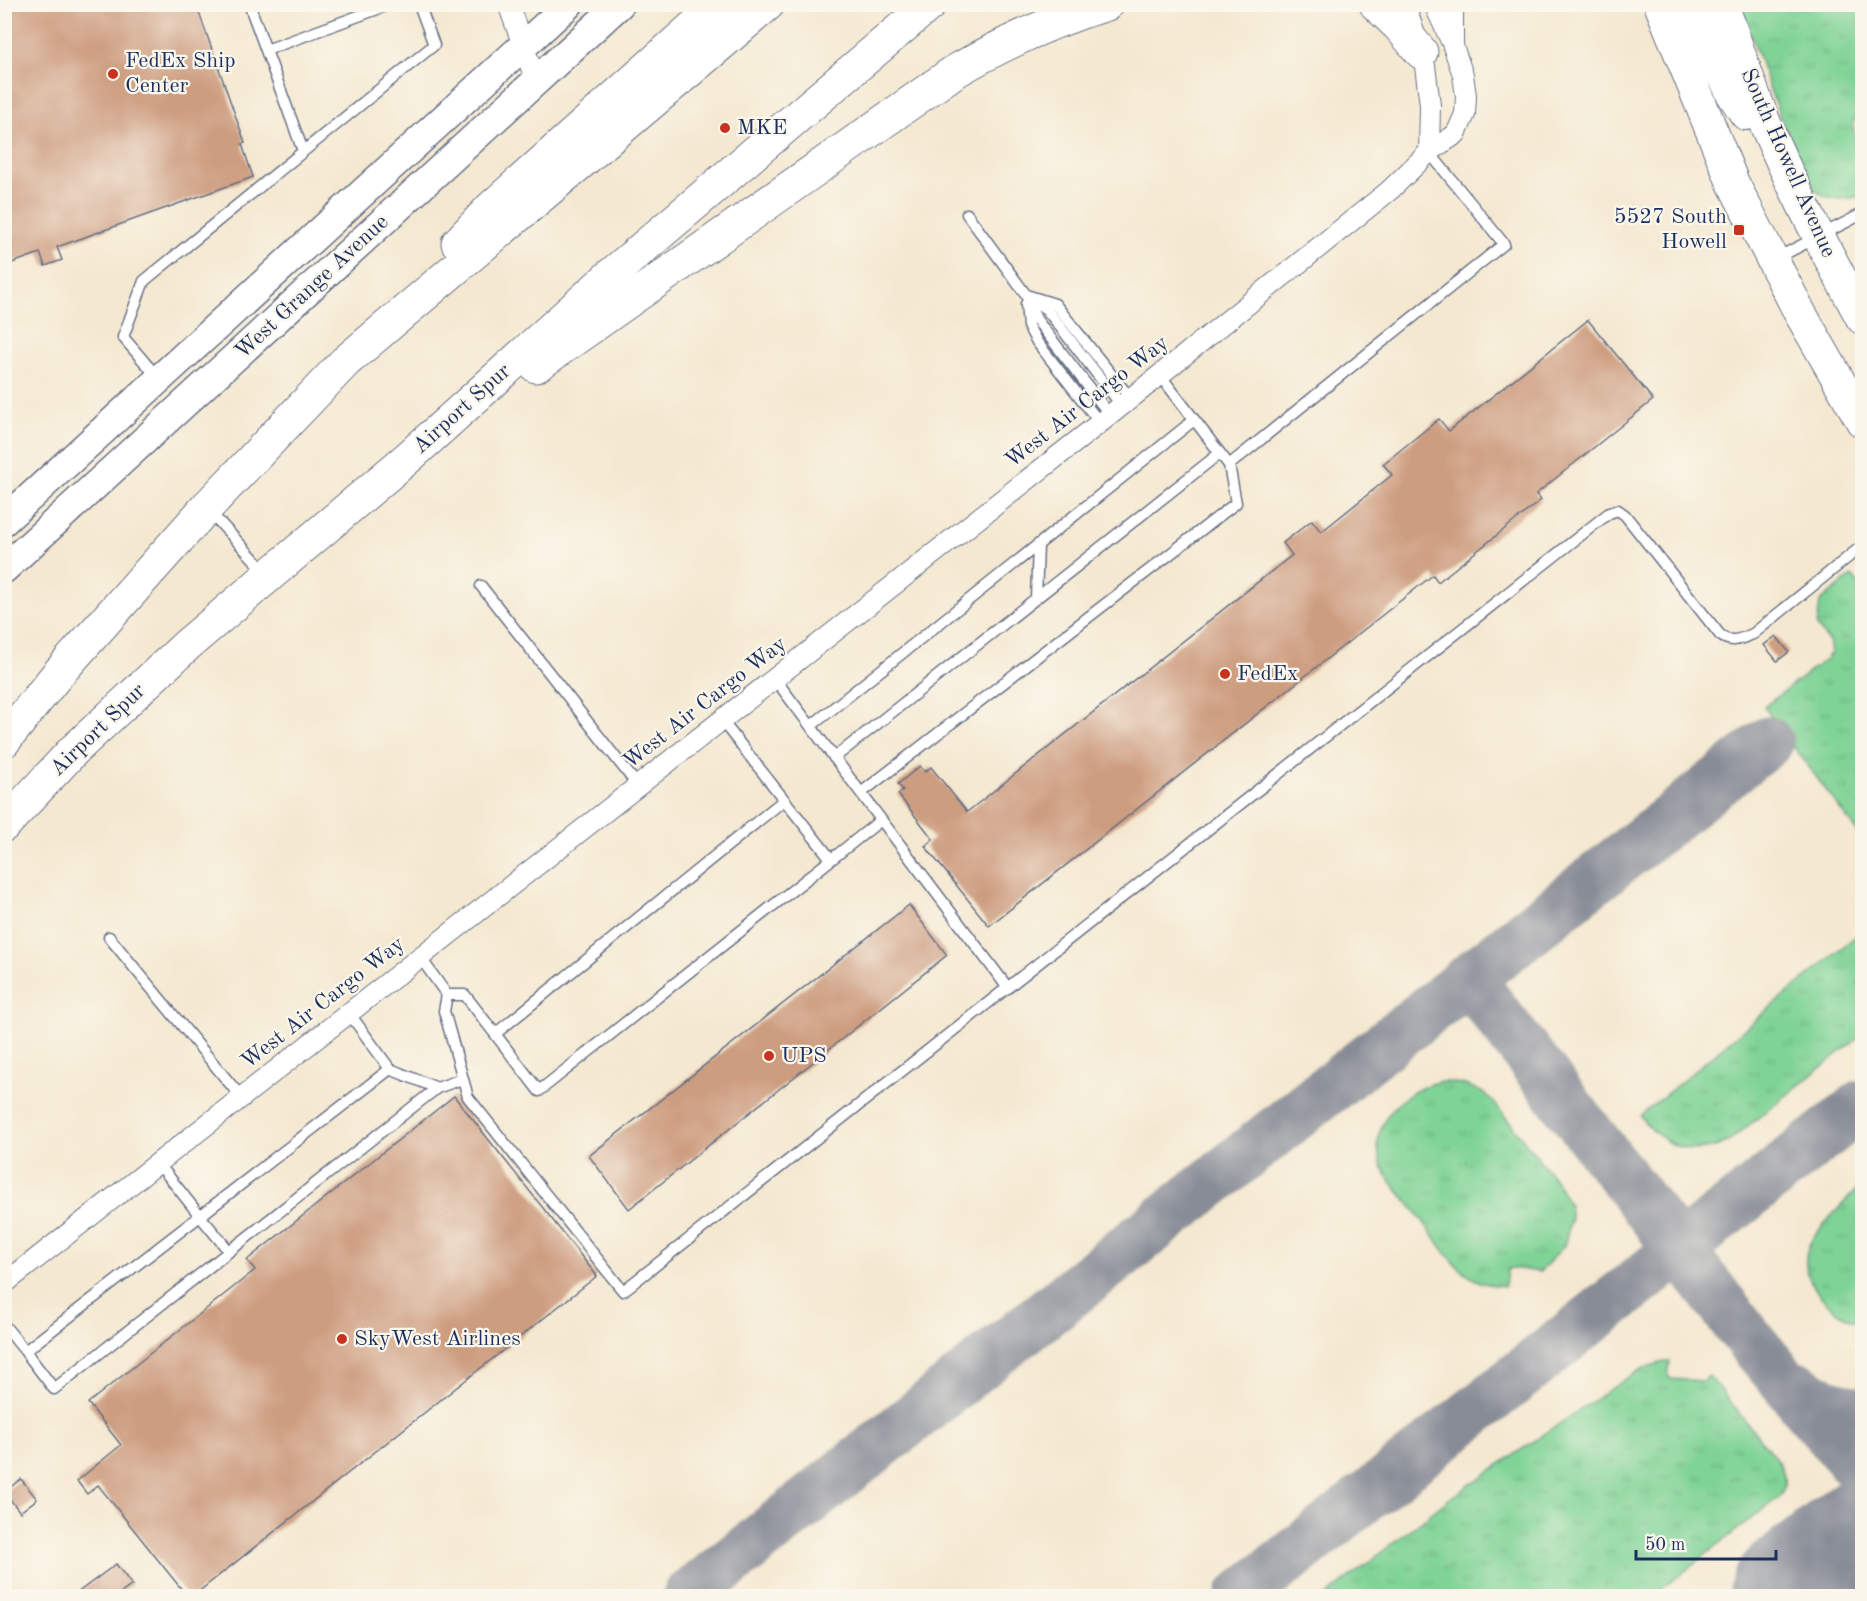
<svg xmlns="http://www.w3.org/2000/svg" width="1867" height="1601" font-family="'Old Standard TT',serif">
	<style>
		.grass { fill: url(#grass-tufts); stroke: #4d817a; stroke-width: 1.5 }
		.lines { fill: none; stroke-linecap: round; stroke-linejoin: round }
		.taxiway { stroke: #888c97; stroke-width: 51 }
		.runway { stroke: #888c97; stroke-width: 126 }
		.building { fill: #cd9d80 }
		.lane-casing { stroke: #677086; stroke-width: 13 }
		.street-casing { stroke: #677086; stroke-width: 22 }
		.secondary-casing { stroke: #677086; stroke-width: 31 }
		.primary-casing { stroke: #677086; stroke-width: 34 }
		.highway-casing { stroke: #677086; stroke-width: 35 }
		.lane { stroke: #fff; stroke-width: 10 }
		.street { stroke: #fff; stroke-width: 20 }
		.secondary { stroke: #fff; stroke-width: 28 }
		.primary { stroke: #fff; stroke-width: 32 }
		.highway { stroke: #fff; stroke-width: 33 }
		.poi-dot { fill: #c8321e; stroke: #fbf7ec; stroke-width: 2 }
		.labels { text-anchor: middle; dominant-baseline: central; stroke-width: 4.5; stroke-linejoin: round; paint-order: stroke }
		.poi-label { font-size: 22px; fill: #1b2f5e; stroke: #fbf7ec; text-anchor: start }
		.street-label { font-size: 22px; fill: #1b2f5e; stroke: #fbf7ec }
	</style>
	<defs>
		<pattern id="grass-tufts" width="24" height="20" patternUnits="userSpaceOnUse" patternTransform="scale(1.5)"><rect width="24" height="20" fill="#7fd395"/><path d="M3 7l-1-3M5 7V3M7 7l1-3M15 17l-1-3M17 17v-4M19 17l1-3" fill="none" stroke="#6db583"/></pattern>
	</defs>
	<rect width="100%" height="100%" fill="#fbf7ec"/>
	<filter id="ink" filterUnits="userSpaceOnUse"><feTurbulence type="fractalNoise" baseFrequency=".0167" numOctaves="2"/><feDisplacementMap in="SourceGraphic" scale="12" xChannelSelector="R" yChannelSelector="G"/><feConvolveMatrix kernelMatrix="1 2 1 2 8 2 1 2 1" color-interpolation-filters="sRGB"/></filter>
	<filter id="wash" filterUnits="userSpaceOnUse"><feTurbulence type="fractalNoise" baseFrequency=".008" numOctaves="4" result="noise"/><feDisplacementMap in="SourceGraphic" scale="24" xChannelSelector="R" yChannelSelector="G"/><feGaussianBlur stdDeviation="1.35" result="paint"/><feColorMatrix in="noise" values="0 0 0 0 0 0 0 0 0 0 0 0 0 0 0 0 0 1.4 0 .05"/><feComposite in="paint" operator="in"/></filter>
	<g filter="url(#wash)">
		<rect width="100%" height="100%" fill="#f4e8d0"/>
		<path class="grass" d="M1741,5H1862V106L1856,115L1854,123V132L1862,147V195C1849,200 1830,201 1818,192C1810,186 1806,174 1801,165C1776,113 1759,58 1741,5Z
			M1852,576L1858,583H1862V838L1764,707L1826,659L1831,653L1829,642L1817,626L1820,602Z
			M1862,931V1035L1729,1141C1692,1160 1663,1146 1640,1116Z
			M1438,1082C1459,1081 1476,1086 1492,1100L1556,1181L1569,1205L1571,1220L1564,1246L1540,1272L1511,1268L1507,1270L1505,1286C1496,1285 1487,1285 1478,1281C1456,1273 1434,1236 1420,1217C1409,1203 1395,1189 1386,1174C1362,1130 1397,1093 1438,1082Z
			M1862,1184V1324C1833,1315 1797,1282 1808,1248C1813,1232 1849,1198 1862,1184Z
			M1663,1362H1670L1668,1376L1671,1379L1703,1381L1709,1376L1778,1461C1785,1473 1788,1485 1779,1497L1653,1596H1326L1453,1496L1612,1388L1641,1369Z"/>
		<g class="lines">
			<path class="taxiway" d="M1469,979L1753,1344L1862,1473
				M1794,1385L1827,1404L1862,1414
				M688,1596L1768,742
				M1241,1596L1862,1105"/>
			<path class="runway" d="M1792,1596L1862,1541"/>
		</g>
		<g id="blocks">
			<path class="building" d="M4,4H196L245,143L242,144L253,177L57,247L62,260L45,266L40,253L4,266Z
				M1588,320L1653,400L1536,494L1541,500L1438,582L1433,575L989,926L925,846L933,839L898,794L903,790L898,784L920,766L925,772L931,767L967,812L1292,555L1283,543L1312,520L1321,532L1392,475L1383,464L1439,419L1449,431Z
				M1776,636L1789,652L1777,661L1764,645Z
				M909,905L947,955L629,1209L589,1156Z
				M454,1096L597,1276L193,1596H187L98,1485L87,1494L77,1481L121,1445L88,1403L255,1270L247,1260Z
				M21,1479L37,1499L20,1512L4,1492Z
				M116,1564L132,1585L117,1596H73Z"/>
		</g>
	</g>
	<g filter="url(#ink)">
		<use href="#blocks" fill-opacity="0" stroke="#677086" stroke-width="1.5"/>
		<g class="lines">
			<g class="lane-casing">
				<path id="lane" d="M249,4L303,151
					M266,50L391,4
					M967,214L1026,295L1036,319L1110,415
					M1775,259L1862,214
					M1026,295L1055,304L1131,399
					M1034,301L1047,310L1122,406
					M1026,304L1028,326L1037,342L1100,423
					M1160,375L1229,465L1504,244L1429,152
					M159,379L123,337L144,281L434,45L419,4
					M209,511L266,572
					M481,586L638,786
					M1036,598L1038,545
					M775,679L1008,988
					M722,721L831,859
					M811,726L1194,420
					M834,758L1220,453
					M861,793L1236,503L1229,465
					M109,937L241,1097
					M420,957L447,995L444,1011L468,1097L623,1291L1609,513L1618,510L1625,515L1720,635C1731,644 1740,639 1753,634L1862,546
					M447,995H465L539,1091L881,820
					M349,1013L390,1069
					M495,1034L784,800
					M229,1251L200,1216L390,1069L437,1088L462,1079
					M4,1325L25,1351L200,1216L158,1163
					M25,1351L54,1389L437,1088"/>
			</g>
			<g class="street-casing">
				<path id="street" d="M508,4L536,81
					M1405,4L1425,66L1430,105L1429,152
					M1434,4L1451,41
					M4,1284L1110,415L1390,190L1429,152L1456,134L1465,114L1466,96L1463,75L1453,46V12L1456,4"/>
			</g>
			<g class="secondary-casing">
				<path id="secondary" d="M4,521L569,4
					M4,569L620,4"/>
			</g>
			<g class="primary-casing">
				<path id="primary" d="M1660,4L1733,183L1800,313L1862,421
					M1690,4L1732,93L1746,114
					M1722,4C1736,43 1749,83 1764,121C1793,189 1827,254 1862,318"/>
			</g>
			<g class="highway-casing">
				<path id="highway" d="M1376,4L1399,26L1421,52
					M458,243L491,208L719,4
					M536,366L954,72C1002,44 1053,20 1107,4
					M4,741L57,675L206,508L345,362L768,4
					M4,825L73,751L187,645L410,456L612,274L930,4"/>
			</g>
			<use href="#lane" class="lane"/>
			<use href="#street" class="street"/>
			<use href="#secondary" class="secondary"/>
			<use href="#primary" class="primary"/>
			<use href="#highway" class="highway"/>
		</g>
	</g>
	<g class="poi-dot">
		<circle cx="113" cy="74" r="6"/>
		<circle cx="725" cy="128" r="6"/>
		<rect x="1733" y="224" width="12" height="12" rx="3"/>
		<circle cx="1225" cy="674" r="6"/>
		<circle cx="769" cy="1056" r="6"/>
		<circle cx="342" cy="1339" r="6"/>
	</g>
	<g class="labels">
		<g class="poi-label">
			<text x="125" y="61">FedEx Ship<tspan x="125" dy="25">Center</tspan></text>
			<text x="737" y="128">MKE</text>
			<text x="1727" y="217" text-anchor="end">5527 South<tspan x="1727" dy="25">Howell</tspan></text>
			<text x="1237" y="674">FedEx</text>
			<text x="781" y="1056">UPS</text>
			<text x="354" y="1339">SkyWest Airlines</text>
		</g>
		<g class="street-label">
			<text transform="translate(1788 163) rotate(66)">South Howell Avenue</text>
			<text transform="translate(312 287) rotate(-43)">West Grange Avenue</text>
			<text transform="translate(1087 402) rotate(-38)">West Air Cargo Way</text>
			<text transform="translate(462 409) rotate(-42)">Airport Spur</text>
			<text transform="translate(705 703) rotate(-38)">West Air Cargo Way</text>
			<text transform="translate(98 730) rotate(-44)">Airport Spur</text>
			<text transform="translate(323 1003) rotate(-38)">West Air Cargo Way</text>
		</g>
	</g>
	<rect width="1867" height="1601" fill="none" stroke="#fbf7ec" stroke-width="24"/>
	<path d="M1636 1550v9h140v-9" fill="none" stroke="#1b2f5e" stroke-width="3"/>
	<text x="1645" y="1550" font-size="18" fill="#1b2f5e" stroke="#fbf7ec" stroke-width="4.5" paint-order="stroke">50 m</text>
</svg>
